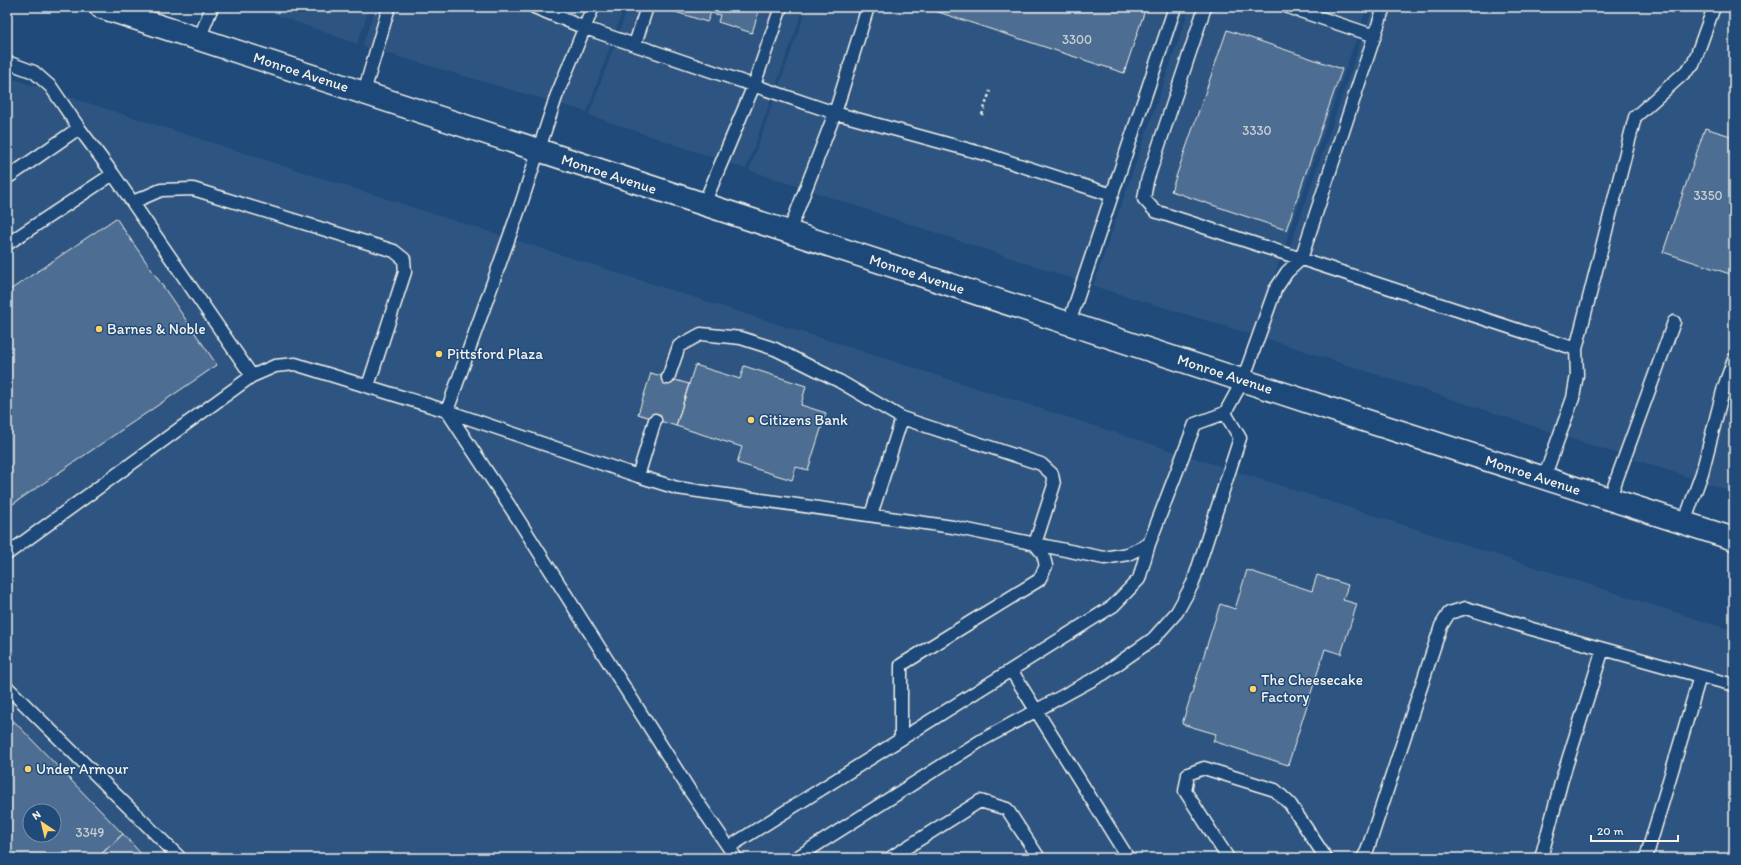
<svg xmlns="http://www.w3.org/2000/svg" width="1741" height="865" font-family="Itim,sans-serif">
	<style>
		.built { fill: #2d5581; fill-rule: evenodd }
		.building { fill: #4d6e92; stroke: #f4f1e8; fill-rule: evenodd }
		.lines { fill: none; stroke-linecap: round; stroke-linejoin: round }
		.service-casing { stroke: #f4f1e8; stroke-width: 15 }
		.primary-casing { stroke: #f4f1e8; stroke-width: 25 }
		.path { stroke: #f4f1e8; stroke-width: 2.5; stroke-dasharray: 3 3; stroke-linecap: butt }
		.service { stroke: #1f4a7a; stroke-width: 12 }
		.primary { stroke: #1f4a7a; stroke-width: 22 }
		.poi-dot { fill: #ffd166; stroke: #1f4a7a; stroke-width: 1.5 }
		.labels { text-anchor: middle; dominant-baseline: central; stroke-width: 3; stroke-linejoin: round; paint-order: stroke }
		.number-label { font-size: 13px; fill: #cad0d2 }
		.street-label { font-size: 15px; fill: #f4f1e8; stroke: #1f4a7a }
		.poi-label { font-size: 15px; fill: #f4f1e8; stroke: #1f4a7a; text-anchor: start }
	</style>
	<rect width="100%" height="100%" fill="#1f4a7a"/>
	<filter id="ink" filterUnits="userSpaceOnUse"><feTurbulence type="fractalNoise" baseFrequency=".025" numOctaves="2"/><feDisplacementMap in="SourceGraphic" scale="8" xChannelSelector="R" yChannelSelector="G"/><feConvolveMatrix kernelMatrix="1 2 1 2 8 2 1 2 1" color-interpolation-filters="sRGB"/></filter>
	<g filter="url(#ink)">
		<path class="built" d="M255,7H370L357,44Z
			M376,7H624L587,112L362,46Z
			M628,7H804L746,169L589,115Z
			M807,7H1185L1088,284L749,170Z
			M1190,7H1367L1254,335L1093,286Z
			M1373,7H1734V492L1259,336Z
			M7,77L1734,631V858H7ZM30,811H54V835H30Z"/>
		<path class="building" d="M660,7H760L752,33L718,22L720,15L711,13L707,22Z
			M923,7H1146L1124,73Z
			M1227,30L1342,69L1286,230L1171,191Z
			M1705,128L1734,137V264L1730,274L1663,252Z
			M116,218L217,365L7,508V292Z
			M695,365L740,379L744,366L806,386L801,405L826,413L808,470L796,467L792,480L737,463L742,447L676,426Z
			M651,373L689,384L676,426L638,414Z
			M1247,570L1312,591L1317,575L1348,585L1343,600L1357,604L1341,654L1325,649L1288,765L1213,741L1216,734L1182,724L1220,604L1235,609Z
			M7,714L123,834L97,858H7ZM30,811H54V835H30Z
			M123,834L145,858H97Z"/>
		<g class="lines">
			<g class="service-casing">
				<path id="service" d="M534,7L585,28L835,113L988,155L1112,195
					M1205,7L1147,181L1144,199L1155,211L1576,349
					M1288,7L1375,36
					M199,39L212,7
					M635,44L647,7
					M7,62L34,72L51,87L79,128L7,178
					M364,92L389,7
					M79,128L113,174L252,376
					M133,202L161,190L193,189L394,251L404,259L405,272L368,386
					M704,204L754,85L781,7
					M789,232L835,113L868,7
					M7,244L113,174
					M1069,323L1175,7
					M668,378L679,346L701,334L741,338L775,349L839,381L902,418
					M447,411L518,519L690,791L736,858
					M447,411L521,204L556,97L593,7
					M638,476L655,420
					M1544,478L1573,398L1577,375L1576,349L1635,117L1693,65L1714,7
					M1609,500L1674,322
					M871,515L902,418L1041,464L1052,474L1054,485L1035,544
					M1684,523L1702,473L1724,387L1734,359
					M7,554L252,376L275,366L295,364L447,411L638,476L677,488L953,527L1104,558L1128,554L1149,544
					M1011,670L1128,858
					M1700,676L1734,685
					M7,687L180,858
					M901,739V665L1039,580L1046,566L1043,554L1035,544
					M729,847L1113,606L1139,579L1149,544L1195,424L1225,413L1243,380L1275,290L1287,272L1301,259L1384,7
					M796,858L982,740L1103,674L1153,639L1177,612L1193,583L1240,438L1225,413
					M890,858L980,801L1007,809L1039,858
					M1228,858L1185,791L1188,774L1204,768L1275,790L1290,804L1326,858
					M1363,858L1367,851L1441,626L1449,613L1466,608L1532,629L1700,676L1646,858
					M1541,858L1562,779L1603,649"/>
			</g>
			<g class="primary-casing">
				<path id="primary" d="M101,7L1376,424L1734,539"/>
			</g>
			<path class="path" d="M982,115L990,91"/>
			<use href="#service" class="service"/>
			<use href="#primary" class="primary"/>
		</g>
	</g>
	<g class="poi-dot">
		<circle cx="99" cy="329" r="4"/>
		<circle cx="439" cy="354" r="4"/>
		<circle cx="751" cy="420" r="4"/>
		<circle cx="1253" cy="689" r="4"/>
		<circle cx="28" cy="769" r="4"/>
	</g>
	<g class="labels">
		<g class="number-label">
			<text x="1077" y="39">3300</text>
			<text x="1257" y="130">3330</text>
			<text x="1708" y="195">3350</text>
			<text x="90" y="832">3349</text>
		</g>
		<g class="street-label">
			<text transform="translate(301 72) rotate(18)">Monroe Avenue</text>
			<text transform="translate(609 174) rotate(18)">Monroe Avenue</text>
			<text transform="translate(917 274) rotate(18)">Monroe Avenue</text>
			<text transform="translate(1225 374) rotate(18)">Monroe Avenue</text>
			<text transform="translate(1533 475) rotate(18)">Monroe Avenue</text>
		</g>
		<g class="poi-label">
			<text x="107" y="329">Barnes &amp; Noble</text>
			<text x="447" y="354">Pittsford Plaza</text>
			<text x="759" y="420">Citizens Bank</text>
			<text x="1261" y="680">The Cheesecake<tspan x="1261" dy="17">Factory</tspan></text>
			<text x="36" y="769">Under Armour</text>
		</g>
	</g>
	<rect width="1741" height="865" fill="none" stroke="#1f4a7a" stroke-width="24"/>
	<rect x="12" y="12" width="1717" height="841" fill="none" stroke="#f4f1e8" stroke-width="1.5" filter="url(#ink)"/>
	<g transform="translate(42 823) rotate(325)"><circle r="19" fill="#1f4a7a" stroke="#748da6"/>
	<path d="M0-3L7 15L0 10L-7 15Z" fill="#ffd166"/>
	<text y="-6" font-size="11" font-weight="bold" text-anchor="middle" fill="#f4f1e8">N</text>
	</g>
	<path d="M1591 835v6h87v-6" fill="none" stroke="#f4f1e8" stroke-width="2"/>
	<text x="1597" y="835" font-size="12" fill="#f4f1e8" stroke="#1f4a7a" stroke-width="3" paint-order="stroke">20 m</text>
</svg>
